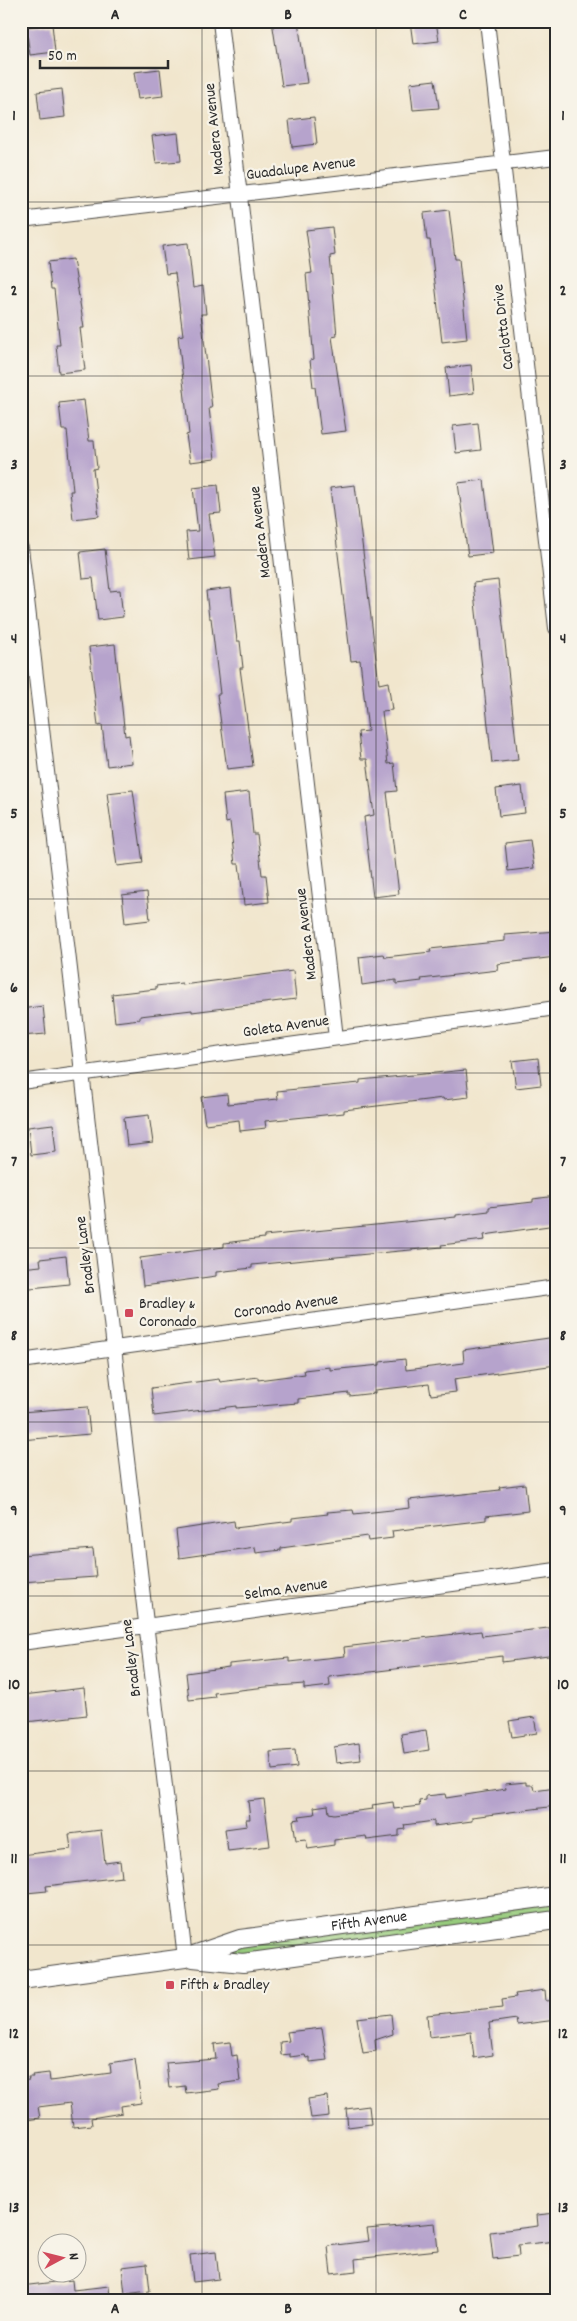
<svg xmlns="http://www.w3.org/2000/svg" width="577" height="2321" font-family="Dekko,sans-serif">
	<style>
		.green { fill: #96ca7b; stroke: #607a53 }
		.building { fill: #b6a3cc }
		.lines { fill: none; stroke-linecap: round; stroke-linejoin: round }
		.minor-casing { stroke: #494743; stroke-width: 16 }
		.tertiary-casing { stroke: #494743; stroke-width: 20 }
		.minor { stroke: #fff; stroke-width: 14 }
		.tertiary { stroke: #fff; stroke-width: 18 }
		.grid { fill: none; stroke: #2b2b2b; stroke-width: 1; stroke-opacity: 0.55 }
		.poi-dot { fill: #d1495b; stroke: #f7f3e8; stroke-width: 2 }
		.labels { text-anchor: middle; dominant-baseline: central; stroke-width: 4.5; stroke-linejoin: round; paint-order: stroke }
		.street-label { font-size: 16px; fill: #2b2b2b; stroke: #f7f3e8 }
		.poi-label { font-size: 16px; fill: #2b2b2b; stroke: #f7f3e8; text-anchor: start }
		.neatline { fill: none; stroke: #2b2b2b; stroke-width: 2 }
		.grid-label { font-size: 16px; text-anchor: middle; font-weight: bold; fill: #2b2b2b }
	</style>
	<rect width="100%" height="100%" fill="#f7f3e8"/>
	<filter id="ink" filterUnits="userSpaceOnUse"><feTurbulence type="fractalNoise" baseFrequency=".02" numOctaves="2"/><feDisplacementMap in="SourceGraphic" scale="10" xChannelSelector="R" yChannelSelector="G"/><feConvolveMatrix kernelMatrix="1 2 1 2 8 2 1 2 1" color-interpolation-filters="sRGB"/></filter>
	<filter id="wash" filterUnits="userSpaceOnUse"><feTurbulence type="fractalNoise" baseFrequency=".0096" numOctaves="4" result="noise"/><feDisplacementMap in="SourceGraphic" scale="20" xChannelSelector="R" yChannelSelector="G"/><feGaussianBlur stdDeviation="1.12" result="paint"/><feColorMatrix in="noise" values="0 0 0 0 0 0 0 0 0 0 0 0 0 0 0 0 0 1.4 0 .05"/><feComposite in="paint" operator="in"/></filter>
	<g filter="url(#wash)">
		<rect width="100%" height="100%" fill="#f1e6cd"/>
		<path class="green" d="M556,1896V1920L243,1963L185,1958L240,1939Z"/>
		<g id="blocks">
			<path class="building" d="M272,21H298L307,83L282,86Z
				M410,21H436L439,41L413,44Z
				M52,24L55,52L30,55L26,27Z
				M160,69L163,96L138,99L134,72Z
				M435,80L439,108L413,110L410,83Z
				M62,89L65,117L40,120L37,92Z
				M314,117L317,144L292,147L289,120Z
				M178,133L181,161L156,163L152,136Z
				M449,210L455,259H459L467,339L442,342L430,240H427L424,213Z
				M332,227L335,255L330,256L337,336L332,337L346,431L321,434L315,387H313L310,360L314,359L306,274L312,273L306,230Z
				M188,243L193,288L203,286L206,314H201L212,408H209L215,459L190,462L186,435L189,434L178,336L183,335L175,273L166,274L162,246Z
				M73,259L84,328H80L85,370L59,373L56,345H60L54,289H51L48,262Z
				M471,365L474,393L449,396L446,368Z
				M84,400L89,441H94L97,468L93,469L99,516L73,519L70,491H73L67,430H62L59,403Z
				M478,423L481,450L456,453L453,426Z
				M484,480L493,553L468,556L458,483Z
				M218,485L221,513L209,514L215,557L189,560L186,532L198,531L193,488Z
				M355,485L379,684L388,682L392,710L382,711L388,764L394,763L397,791L387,792L399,894L373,897L364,817L374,815L367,759H361L358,732L368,731L360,660L351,661L330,488Z
				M105,549L110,591L120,590L123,617L98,620L93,578L83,579L80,552Z
				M498,580L518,760L492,763L473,583Z
				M231,588L237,641H240L243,668H240L253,766L227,769L217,694H220L211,618H209L206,591Z
				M115,644L125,736L129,735L132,763L107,766L102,725L98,726L89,647Z
				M522,786L525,813L499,816L496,789Z
				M133,790L143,863L117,866L107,793Z
				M249,792L253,834H257L262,875H266L269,902L244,905L239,864H235L230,822L226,823L223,795Z
				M530,840L534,868L508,871L505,843Z
				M147,892L150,920L125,923L122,895Z
				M556,931V957L497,964L498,970L421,979L422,981L396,984V980L362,985L359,957L384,954L385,957L431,952L430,949L505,941V935Z
				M293,971L296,999L192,1012V1010L140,1016V1019L115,1022L112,994L156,989V986L182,983V985Z
				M43,1006L46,1034L21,1036V1009Z
				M538,1058L541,1085L516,1088L512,1061Z
				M466,1070L469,1097L444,1100L443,1098L344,1110V1113L265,1121L266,1128L240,1131L239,1120L205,1124L201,1097L227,1094L228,1104L278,1099L277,1091L360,1083V1080Z
				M149,1115L153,1143L127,1146L124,1118Z
				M53,1124L56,1152L31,1155L28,1127Z
				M556,1196V1225L484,1235L485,1240L441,1245L442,1247L252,1265V1268L216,1272V1276L143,1286L140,1258L224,1247V1243L264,1238V1236L456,1217V1215L489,1211V1207L533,1202V1199Z
				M66,1256L69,1284L21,1289V1268L41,1266L40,1259Z
				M556,1337V1365L454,1379L456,1392L431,1395L429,1384L375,1390V1393L349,1396V1393L298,1399V1403L236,1408V1406L154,1416L151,1388L219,1379L220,1382L258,1377V1380L305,1374L304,1370L330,1367V1370L380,1365V1362L405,1359L406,1370L464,1363L463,1350Z
				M87,1407L90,1434L21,1440V1412Z
				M525,1484L528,1511L486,1516V1520L392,1531L393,1538L368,1541L367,1536L281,1548V1550L256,1553L255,1547L179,1558L176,1530L234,1521L235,1528L292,1521V1518L328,1514L327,1512L353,1510L354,1514L410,1508L409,1500L500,1490L499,1487Z
				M93,1549L96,1577L21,1582V1555Z
				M556,1627V1655L502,1662V1656L329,1677L330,1686L304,1689V1684L266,1687L214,1693L215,1697L189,1700L186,1673L229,1667V1664L289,1658V1662L345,1656L344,1647L481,1631L482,1636Z
				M84,1688L87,1715L26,1722L23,1695Z
				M534,1717L537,1733L512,1737L509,1721Z
				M426,1730L429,1750L404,1754L401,1734Z
				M359,1743L361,1760L336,1763L334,1747Z
				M295,1750L297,1767L272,1770L270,1752Z
				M526,1782V1785H533L534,1790L556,1787V1806L472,1817V1821L434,1826V1821L404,1825L405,1829L399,1830V1836L367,1840L366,1836L334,1840V1845L308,1849L306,1839L296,1840L293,1820L300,1819L299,1816L315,1814L314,1807L328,1805L329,1813L334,1814L373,1809L372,1805L393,1802L394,1809L420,1806L419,1801L426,1800V1796L445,1794L446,1798L485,1792L506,1789L505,1784Z
				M264,1799L270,1846L228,1851L225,1829L247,1826L246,1819H250L248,1801Z
				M101,1830L105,1863L120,1861L122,1877L46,1886L47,1891L26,1893V1889L21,1890V1855L71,1849L69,1834Z
				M545,1990L546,2001L556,2000V2020L517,2025L516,2019L489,2023L493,2055L474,2058L471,2032L429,2037L427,2015L503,2007L502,1999L516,1997L515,1994Z
				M391,2014L393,2034L375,2040L376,2051L363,2053L357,2018Z
				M322,2028L327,2060L310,2062V2057L306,2058L305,2055L290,2057V2054L281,2055L280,2042L289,2041L287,2032Z
				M230,2042L232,2056L237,2055L240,2081L218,2084L219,2089L186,2093L185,2086L169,2088L166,2063L216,2059L214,2044Z
				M135,2059L141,2103L121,2106L122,2113L91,2118L92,2125L73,2127L70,2103L38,2107L40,2118L21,2121V2081L29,2080L28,2077H33L32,2075L49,2073L50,2081L111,2073L110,2063Z
				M327,2096L329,2116L311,2118L308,2099Z
				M369,2106L371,2124L348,2127L346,2109Z
				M556,2213V2241L518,2245L519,2256L493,2259L490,2232L538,2226L537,2215Z
				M435,2223L438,2250L355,2259L356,2271L331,2274L328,2246L369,2241L367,2229Z
				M216,2252L219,2279L193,2282L190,2255Z
				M147,2264L150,2291L125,2294L122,2267Z
				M72,2280L73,2290L109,2286L110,2300H21V2286Z"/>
		</g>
	</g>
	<g filter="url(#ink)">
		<use href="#blocks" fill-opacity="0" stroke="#494743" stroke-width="1"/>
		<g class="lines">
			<g class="minor-casing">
				<path id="minor" d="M220,21L336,1038
					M487,21L556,628
					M21,220L556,157
					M21,548L185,1958
					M21,1082L556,1008
					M21,1361L556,1287
					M21,1643L556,1570"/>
			</g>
			<g class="tertiary-casing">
				<g id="tertiary">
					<path d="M193,1958L243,1963L556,1920"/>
					<path id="s1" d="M21,1980L185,1958L240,1939L556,1896"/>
				</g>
			</g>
			<use href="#minor" class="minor"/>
			<use href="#tertiary" class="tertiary"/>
		</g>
	</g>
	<path class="grid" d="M202,21V2300M376,21V2300M21,202H556M21,376H556M21,550H556M21,725H556M21,899H556M21,1073H556M21,1248H556M21,1422H556M21,1596H556M21,1771H556M21,1945H556M21,2119H556"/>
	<g class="poi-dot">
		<rect x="124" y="1308" width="10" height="10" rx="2.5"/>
		<rect x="165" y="1980" width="10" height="10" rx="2.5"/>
	</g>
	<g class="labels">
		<g class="street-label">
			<text transform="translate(215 129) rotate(-96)">Madera Avenue</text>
			<text transform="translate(301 169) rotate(-7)">Guadalupe Avenue</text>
			<text transform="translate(504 327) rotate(-97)">Carlotta Drive</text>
			<text transform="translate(261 532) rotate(-97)">Madera Avenue</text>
			<text transform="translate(307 934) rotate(-97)">Madera Avenue</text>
			<text transform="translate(286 1027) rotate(-8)">Goleta Avenue</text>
			<text transform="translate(86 1255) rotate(-97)">Bradley Lane</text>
			<text transform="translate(286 1307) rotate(-8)">Coronado Avenue</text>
			<text transform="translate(286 1590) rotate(-8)">Selma Avenue</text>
			<text transform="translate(132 1658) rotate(-97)">Bradley Lane</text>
			<text stroke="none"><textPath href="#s1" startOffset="354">Fifth Avenue</textPath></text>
		</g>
		<g class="poi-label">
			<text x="139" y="1304">Bradley &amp;<tspan x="139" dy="18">Coronado</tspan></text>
			<text x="180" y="1985">Fifth &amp; Bradley</text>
		</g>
	</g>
	<rect width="577" height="2321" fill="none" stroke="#f7f3e8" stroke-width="55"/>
	<g transform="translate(62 2258) rotate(83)"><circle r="24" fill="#f7f3e8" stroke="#a5a39c"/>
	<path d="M0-4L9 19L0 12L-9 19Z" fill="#d1495b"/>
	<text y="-8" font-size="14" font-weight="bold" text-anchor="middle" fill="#2b2b2b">N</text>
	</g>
	<path d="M40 60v8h128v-8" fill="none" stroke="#2b2b2b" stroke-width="2.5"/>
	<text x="48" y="60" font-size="15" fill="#2b2b2b" stroke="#f7f3e8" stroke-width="4" paint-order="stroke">50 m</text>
	<rect x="28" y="28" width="522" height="2266" class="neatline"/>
	<g class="grid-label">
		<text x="115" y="19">A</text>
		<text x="288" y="19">B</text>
		<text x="463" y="19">C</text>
		<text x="14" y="120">1</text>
		<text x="563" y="120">1</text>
		<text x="14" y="295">2</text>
		<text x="563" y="295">2</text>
		<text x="14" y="469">3</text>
		<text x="563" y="469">3</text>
		<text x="14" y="643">4</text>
		<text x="563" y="643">4</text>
		<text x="14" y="818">5</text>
		<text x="563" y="818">5</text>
		<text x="14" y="992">6</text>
		<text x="563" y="992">6</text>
		<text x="14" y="1166">7</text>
		<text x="563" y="1166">7</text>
		<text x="14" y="1340">8</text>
		<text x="563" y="1340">8</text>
		<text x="14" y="1515">9</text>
		<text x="563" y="1515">9</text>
		<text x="14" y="1689">10</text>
		<text x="563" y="1689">10</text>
		<text x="14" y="1863">11</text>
		<text x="563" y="1863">11</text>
		<text x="14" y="2038">12</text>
		<text x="563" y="2038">12</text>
		<text x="14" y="2212">13</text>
		<text x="563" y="2212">13</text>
		<text x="115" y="2313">A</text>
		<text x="288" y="2313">B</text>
		<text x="463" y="2313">C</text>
	</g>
</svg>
